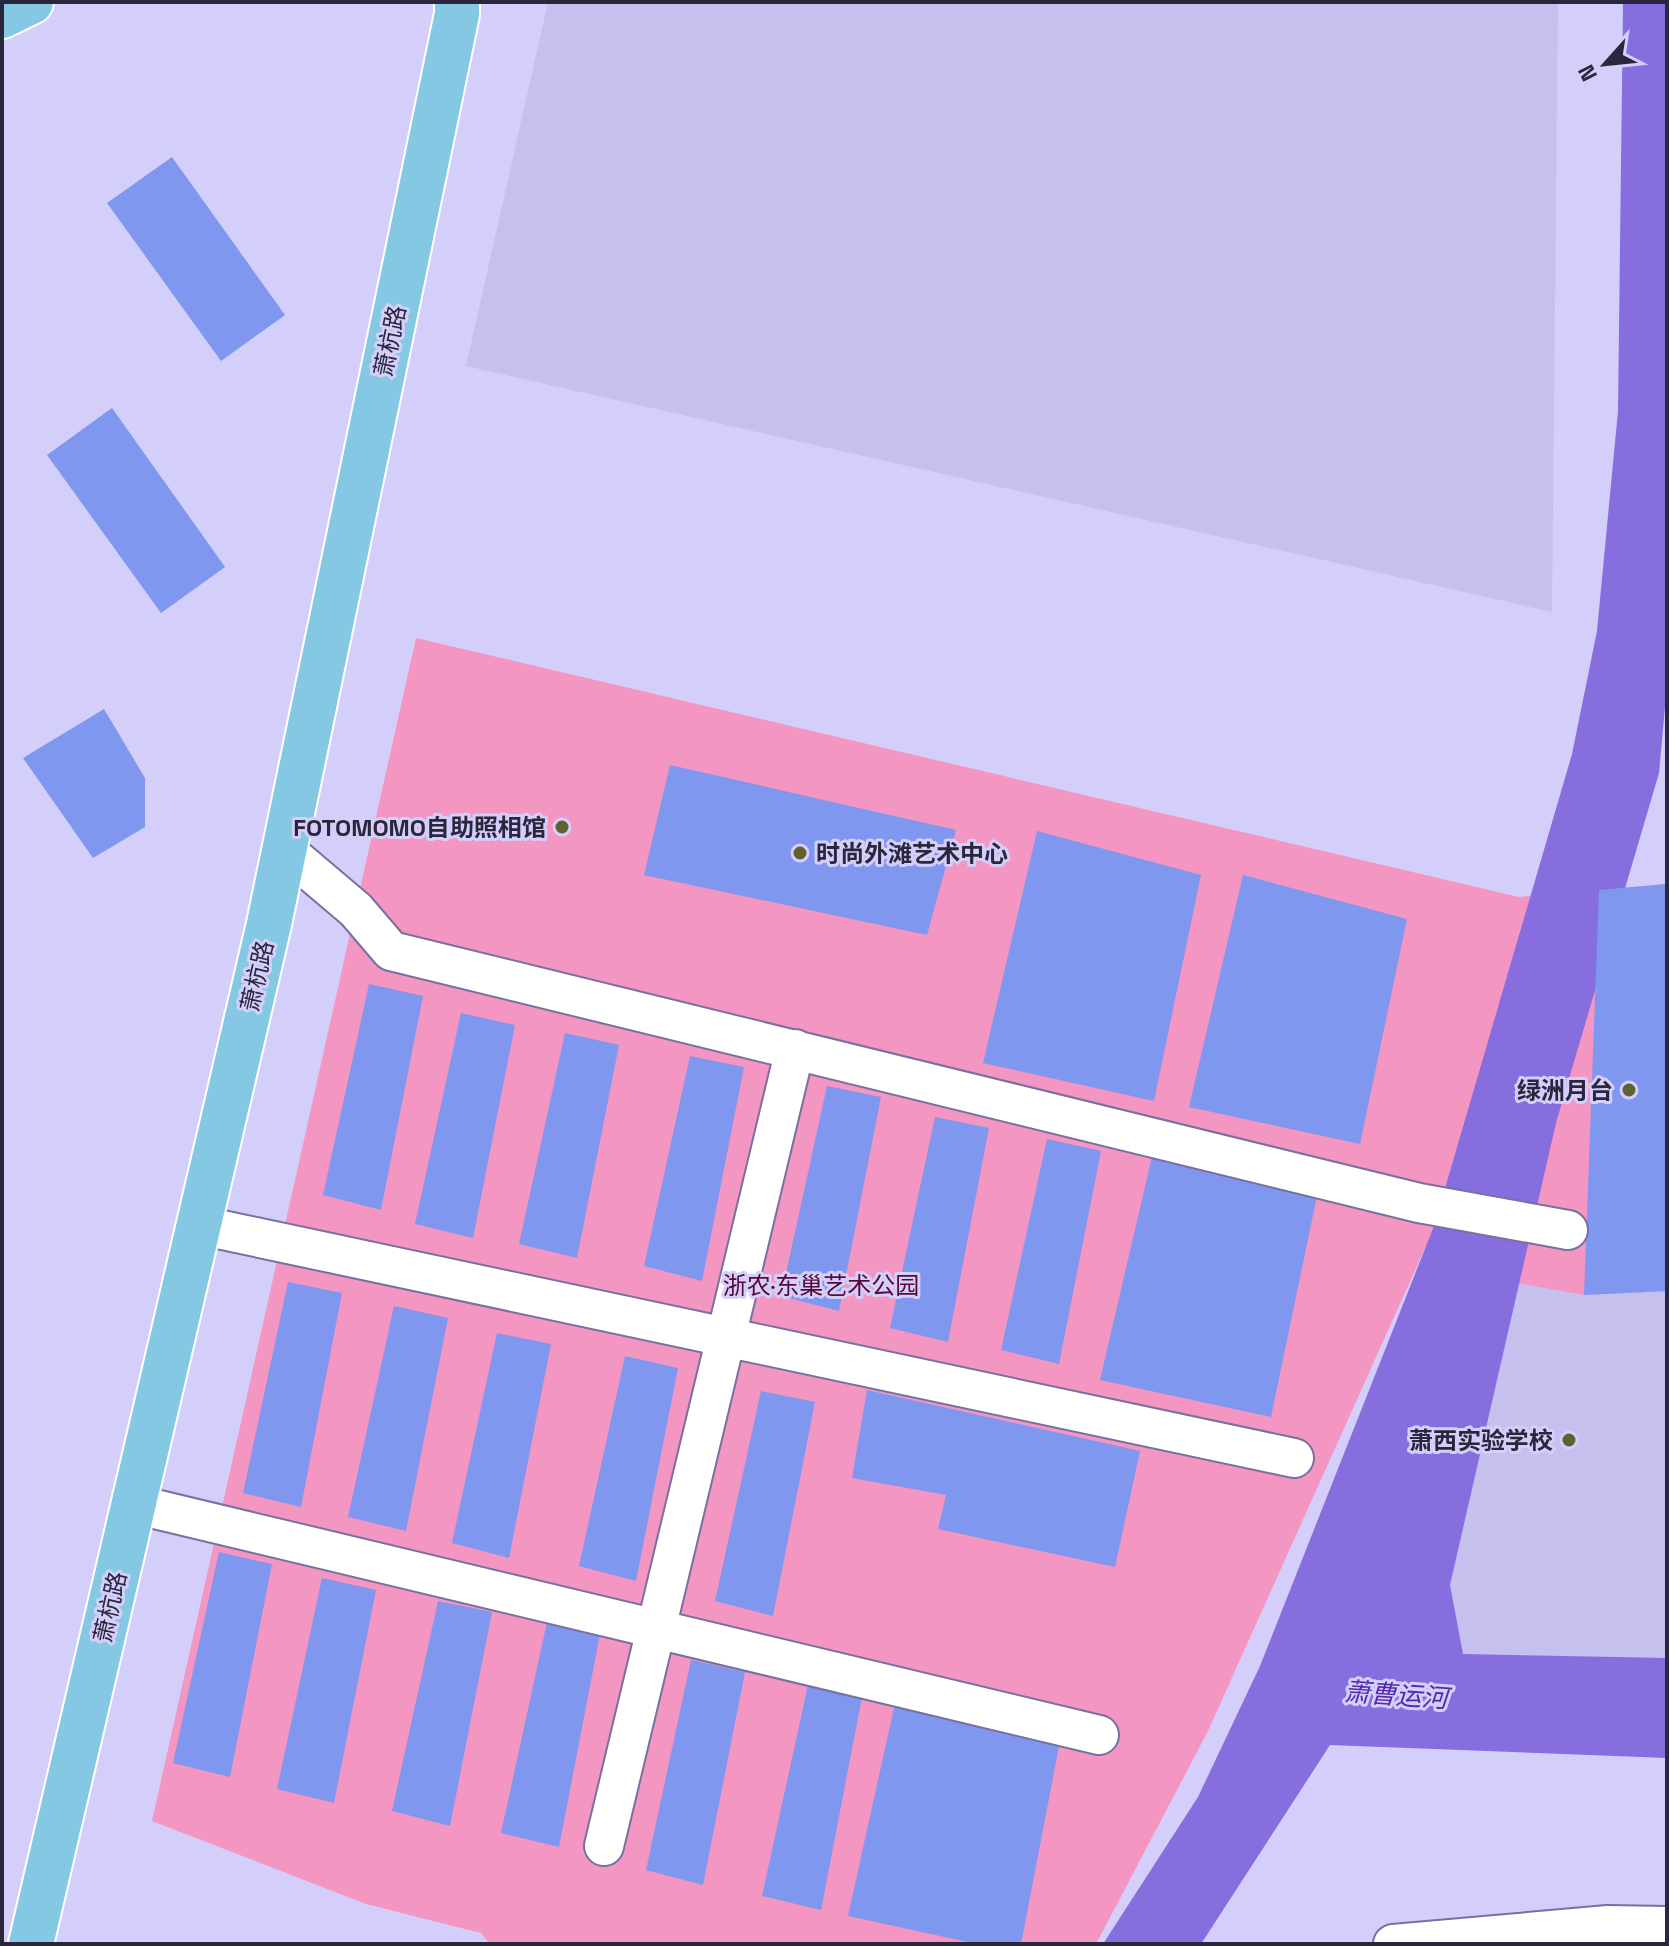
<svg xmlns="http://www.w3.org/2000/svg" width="1669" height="1946" font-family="'Space Grotesk','Noto Sans SC',sans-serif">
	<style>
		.built { fill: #c6c0ef }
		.green { fill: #f396c1 }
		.water { fill: #866ede }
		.building { fill: #7f97ef }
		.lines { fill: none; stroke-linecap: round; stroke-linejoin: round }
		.minor-casing { stroke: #7870a2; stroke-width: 42 }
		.major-casing { stroke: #fff; stroke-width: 48 }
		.minor { stroke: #fff; stroke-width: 38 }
		.major { stroke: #85c8e4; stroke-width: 44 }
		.poi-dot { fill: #5f612e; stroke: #d4cefb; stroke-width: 3 }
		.labels { text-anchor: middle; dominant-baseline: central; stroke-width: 6; stroke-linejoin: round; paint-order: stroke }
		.street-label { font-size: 24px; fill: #2a263b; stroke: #d4cefb }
		.poi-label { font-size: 24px; font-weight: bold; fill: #2a263b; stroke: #d4cefb; text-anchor: end }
		.park-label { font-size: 24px; fill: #560936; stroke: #d4cefb }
		.water-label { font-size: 26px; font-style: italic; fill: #5428ad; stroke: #d4cefb }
	</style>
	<rect width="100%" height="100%" fill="#d4cefb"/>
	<path class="built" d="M548,2H1558L1552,612L466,366Z
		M1494,1279L1667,1291V1675L1440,1651Z"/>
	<path class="green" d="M416,638L1519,897L1667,884V1291L1584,1295L1494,1279L1426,1246L1208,1731L1096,1944H490L481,1933L366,1904L152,1821Z"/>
	<path class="water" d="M1623,2H1667V685L1659,773L1556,1123L1450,1585L1463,1654L1667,1658V1758L1330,1745L1201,1944H1103L1198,1797L1260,1666L1434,1226L1572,754L1597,631L1618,411Z"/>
	<path class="building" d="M172,157L285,315L221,361L107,203Z
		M112,408L225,567L161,613L47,455Z
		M104,709L145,778V827L93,858L23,758Z
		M670,765L956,830L927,935L644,875Z
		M1037,831L1201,875L1154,1101L983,1063Z
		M1243,875L1407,919L1360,1144L1189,1107Z
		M1667,884V1291L1584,1295L1599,890Z
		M369,984L423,996L381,1210L323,1195Z
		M461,1013L515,1025L473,1238L415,1224Z
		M565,1033L619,1045L577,1258L519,1244Z
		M690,1056L744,1067L702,1281L644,1266Z
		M827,1086L881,1097L839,1311L781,1296Z
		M935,1117L989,1128L948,1342L890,1328Z
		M1047,1139L1101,1151L1059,1364L1001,1350Z
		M1154,1148L1318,1191L1271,1417L1100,1380Z
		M288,1282L342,1293L301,1507L243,1493Z
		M394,1306L448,1318L406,1531L348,1517Z
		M497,1333L551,1344L509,1558L452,1543Z
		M625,1356L678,1368L636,1581L579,1566Z
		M867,1390L1140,1451L1115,1567L938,1529L946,1495L852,1478Z
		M761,1391L815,1402L773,1616L715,1601Z
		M219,1552L272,1564L230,1777L173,1763Z
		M322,1578L376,1590L334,1803L277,1789Z
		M438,1601L492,1612L450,1826L392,1811Z
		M547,1622L600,1634L559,1847L501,1833Z
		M691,1660L745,1672L703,1885L646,1870Z
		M808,1685L862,1697L821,1910L762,1896Z
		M896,1699L1060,1741L1021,1944H977L848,1916Z"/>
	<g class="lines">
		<g class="minor-casing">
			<path id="minor" d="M284,849L356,910L391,951L1419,1203L1568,1230
				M199,1225L1294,1458
				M134,1504L1099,1735
				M604,1846L795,1049
				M1393,1944L1608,1925L1667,1926"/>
		</g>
		<g class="major-casing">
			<path id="major" d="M2,16L31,2
				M31,1944L269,924L457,14V2"/>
		</g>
		<use href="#minor" class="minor"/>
		<use href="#major" class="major"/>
	</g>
	<g class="poi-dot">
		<circle cx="562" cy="827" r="8"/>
		<circle cx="800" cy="853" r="8"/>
		<circle cx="1629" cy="1090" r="8"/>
		<circle cx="1569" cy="1440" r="8"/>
	</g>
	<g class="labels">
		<g class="street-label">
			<text transform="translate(390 341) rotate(-78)">萧杭路</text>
			<text transform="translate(257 976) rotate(-77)">萧杭路</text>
			<text transform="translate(110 1607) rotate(-77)">萧杭路</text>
		</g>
		<g class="poi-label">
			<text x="546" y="827">FOTOMOMO自助照相馆</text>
			<text x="816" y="853" text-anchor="start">时尚外滩艺术中心</text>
			<text x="1613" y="1090">绿洲月台</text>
			<text x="1553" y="1440">萧西实验学校</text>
		</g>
		<g class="park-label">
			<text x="821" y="1285">浙农·东巢艺术公园</text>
		</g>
		<g class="water-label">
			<text transform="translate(1396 1695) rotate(4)">萧曹运河</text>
		</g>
	</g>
	<rect width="1669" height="1946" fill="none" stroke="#2a263b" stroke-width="8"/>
	<g transform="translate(1605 64) rotate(243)" stroke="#d4cefb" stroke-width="6" paint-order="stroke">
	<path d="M0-6L14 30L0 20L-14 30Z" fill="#2a263b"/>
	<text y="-12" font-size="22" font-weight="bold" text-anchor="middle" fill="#2a263b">N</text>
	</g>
</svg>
